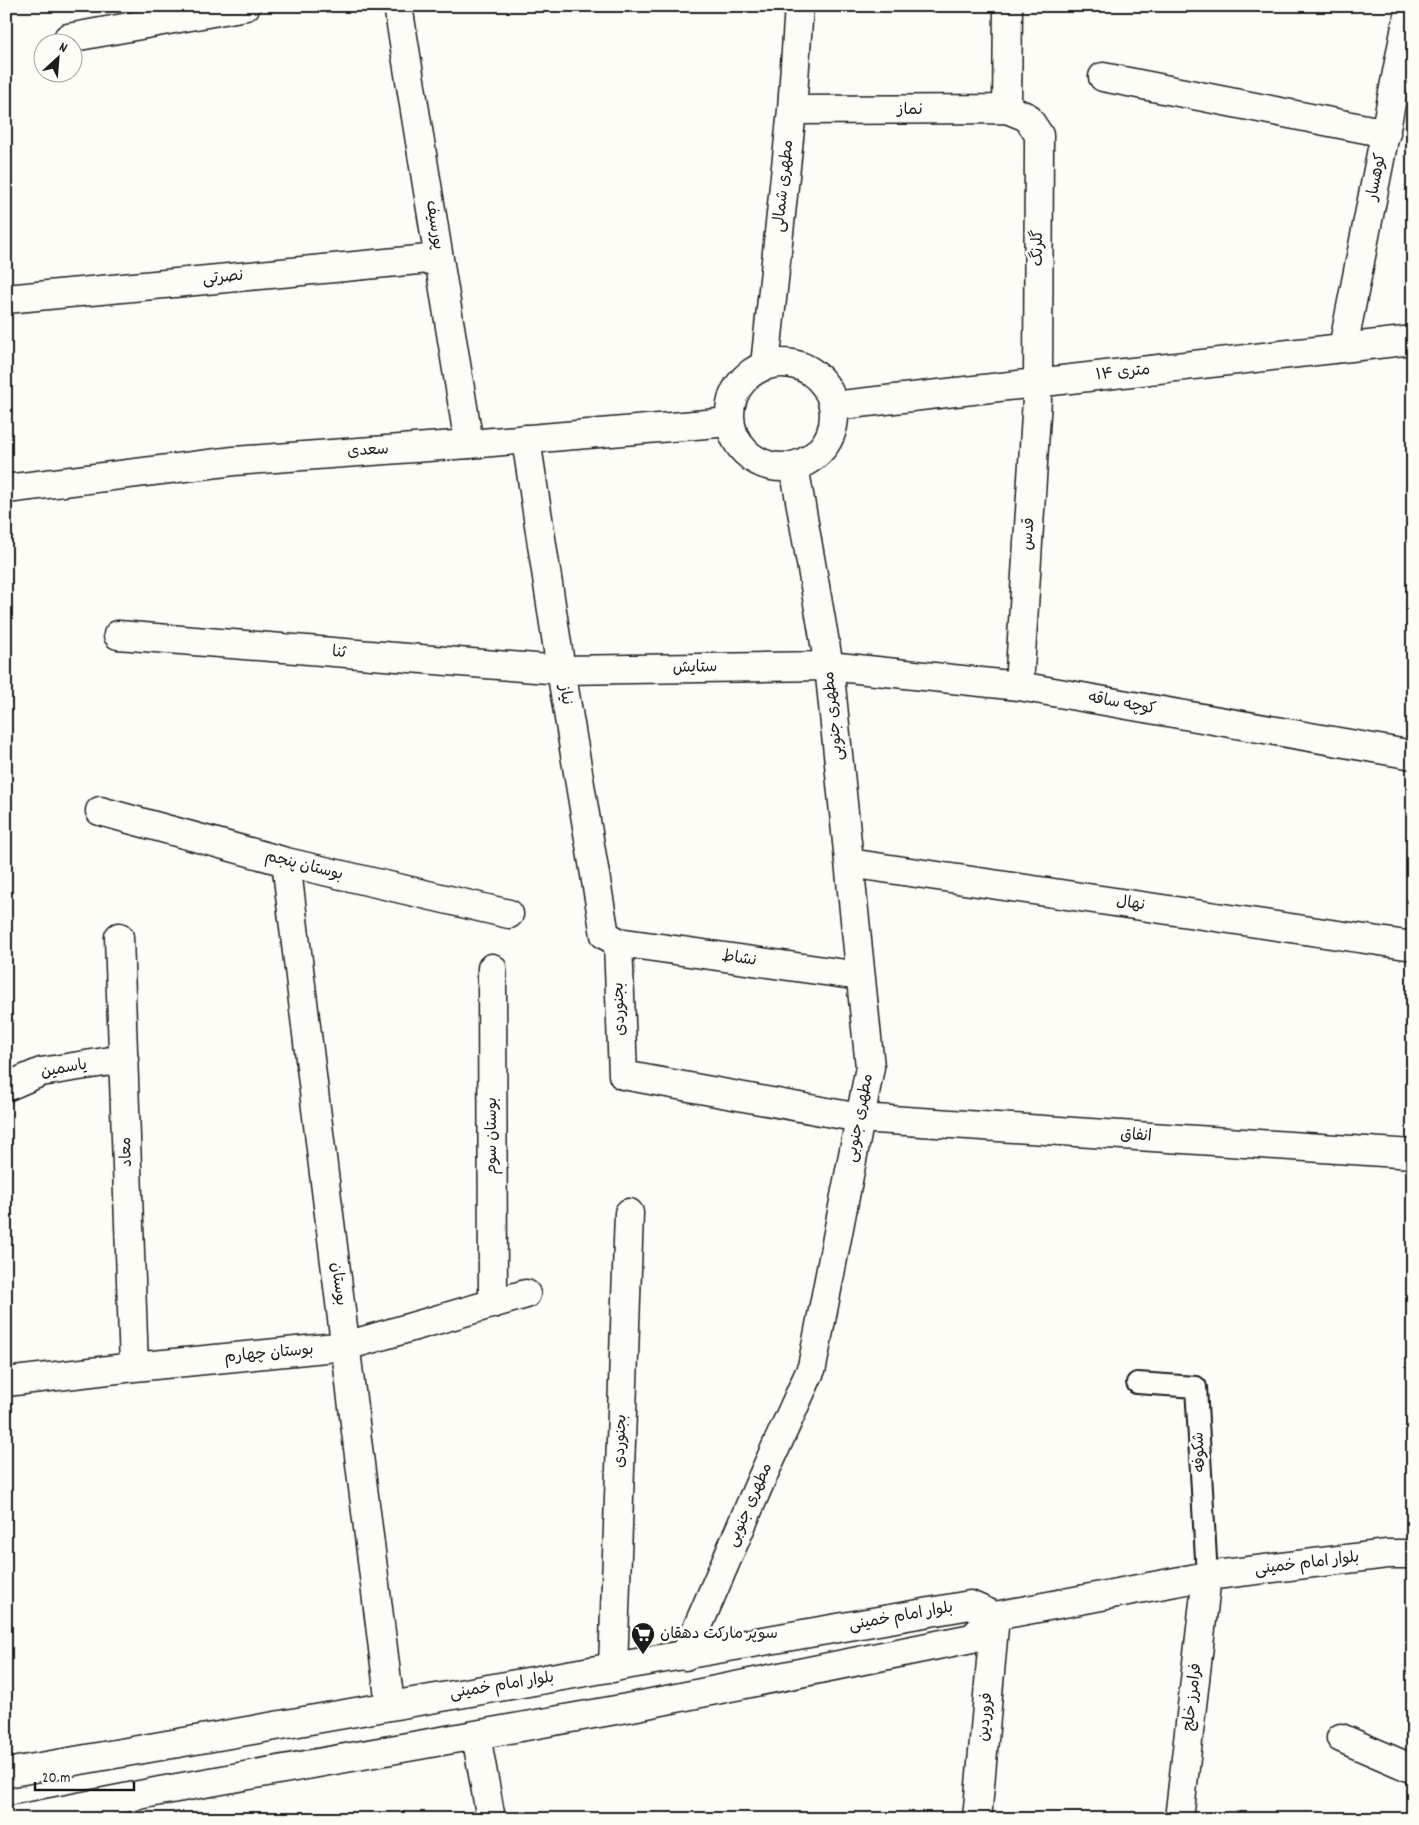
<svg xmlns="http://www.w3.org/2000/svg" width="1419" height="1825" font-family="Dekko,'Playpen Sans Arabic',sans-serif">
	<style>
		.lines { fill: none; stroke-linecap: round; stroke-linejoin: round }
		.service-casing { stroke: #1c1c1c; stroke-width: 24 }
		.minor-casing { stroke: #1c1c1c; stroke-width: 31 }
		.tertiary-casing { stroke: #1c1c1c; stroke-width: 31 }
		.service { stroke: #fdfcf7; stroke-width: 20 }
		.minor { stroke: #fdfcf7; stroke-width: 28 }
		.tertiary { stroke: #fdfcf7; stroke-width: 28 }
		.labels { text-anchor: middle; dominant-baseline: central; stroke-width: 5; stroke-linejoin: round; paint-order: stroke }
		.street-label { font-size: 16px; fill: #1c1c1c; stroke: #fdfcf7 }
		.poi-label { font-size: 16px; fill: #1c1c1c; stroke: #fdfcf7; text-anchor: start }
	</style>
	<rect width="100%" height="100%" fill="#fdfcf7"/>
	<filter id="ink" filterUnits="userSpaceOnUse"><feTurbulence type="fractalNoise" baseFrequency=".02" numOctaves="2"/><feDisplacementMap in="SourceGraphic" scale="10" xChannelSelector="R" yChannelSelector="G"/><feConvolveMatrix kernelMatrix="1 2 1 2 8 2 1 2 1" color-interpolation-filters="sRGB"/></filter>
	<g filter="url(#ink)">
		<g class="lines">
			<g class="service-casing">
				<path id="service" d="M1137,1383L1196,1387L1207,1576"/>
			</g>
			<g class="minor-casing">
				<path id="minor" d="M398,6L469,444
					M68,38L246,6
					M1103,77L1386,133
					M1007,109L1008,6
					M792,110L1007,109L1027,117L1039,135L1038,383L1019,686
					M6,299L439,258
					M1343,348L1410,6
					M730 415a52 52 0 1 1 104 0a52 52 0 1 1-104 0Z
					M765,365L792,110L799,6
					M833,406L1413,340
					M526,439L561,670L605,935L618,942L860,976
					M118,635L561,670L829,666L1019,686L1413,755
					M100,811L286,862L509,914
					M286,862C321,1143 353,1424 390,1705
					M849,863L1413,946
					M119,937L134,1367
					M618,942L623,1075L860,1118L1413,1154
					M492,968L493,1304
					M6,1087L41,1072L124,1059
					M6,1382L134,1367L346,1346L526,1294
					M685,1656L761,1480L812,1367L870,1067L829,666L794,466
					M613,1668L629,1213
					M1341,1738L1413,1769
					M977,1819L995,1616
					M1179,1819L1207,1576"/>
			</g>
			<g class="tertiary-casing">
				<path id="tertiary" d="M6,489L234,461L469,444L730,422
					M995,1616L1207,1576L1387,1554H1413
					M476,1735L491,1819
					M6,1773L970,1605L995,1616L972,1638L627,1708L160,1791L18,1819"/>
			</g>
			<use href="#service" class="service"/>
			<use href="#minor" class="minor"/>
			<use href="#tertiary" class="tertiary"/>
		</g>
	</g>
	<defs>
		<g id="supermarket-pin" transform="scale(1.25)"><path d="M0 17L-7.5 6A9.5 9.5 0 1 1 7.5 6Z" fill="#1c1c1c" stroke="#fdfcf7"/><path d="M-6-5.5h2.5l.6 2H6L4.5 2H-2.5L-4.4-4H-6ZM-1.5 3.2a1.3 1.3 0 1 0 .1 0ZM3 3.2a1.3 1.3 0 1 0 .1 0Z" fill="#fff"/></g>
	</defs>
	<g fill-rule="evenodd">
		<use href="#supermarket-pin" x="643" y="1634"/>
	</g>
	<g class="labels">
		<g class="street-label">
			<text x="910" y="110">نماز</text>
			<text transform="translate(1377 177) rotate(-79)">کوهسار</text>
			<text transform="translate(784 186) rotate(-84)">مطهری شمالی</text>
			<text transform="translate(434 225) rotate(81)">پورسیف</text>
			<text transform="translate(1038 248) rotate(-90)">گلرنگ</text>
			<text transform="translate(223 278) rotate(-5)">نصرتی</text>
			<text transform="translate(1123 373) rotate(-6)">متری ۱۴</text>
			<text transform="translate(368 451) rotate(-4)">سعدی</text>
			<text transform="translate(1029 534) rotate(-86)">قدس</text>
			<text transform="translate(339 653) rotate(4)">ثنا</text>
			<text transform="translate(695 668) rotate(-1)">ستایش</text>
			<text transform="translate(565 695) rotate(81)">نیاز</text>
			<text transform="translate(1122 704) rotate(10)">کوچه ساقه</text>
			<text transform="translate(834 716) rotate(-96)">مطهری جنوبی</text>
			<text transform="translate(304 866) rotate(14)">بوستان پنجم</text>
			<text transform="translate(1131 904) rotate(8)">نهال</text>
			<text transform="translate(739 959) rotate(8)">نشاط</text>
			<text transform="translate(620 1009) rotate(-92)">بجنوردی</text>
			<text transform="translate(64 1069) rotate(-10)">یاسمین</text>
			<text transform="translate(860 1118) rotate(-79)">مطهری جنوبی</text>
			<text transform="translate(492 1136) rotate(-90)">بوستان سوم</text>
			<text transform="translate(1136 1136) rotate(4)">انفاق</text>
			<text transform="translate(127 1152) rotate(-92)">معاد</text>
			<text transform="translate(338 1284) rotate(83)">بوستان</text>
			<text transform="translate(269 1354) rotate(-5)">بوستان چهارم</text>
			<text transform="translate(621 1441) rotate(-88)">بجنوردی</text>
			<text transform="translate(1200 1452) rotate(-93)">شکوفه</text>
			<text transform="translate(750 1505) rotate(-66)">مطهری جنوبی</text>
			<text transform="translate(1307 1564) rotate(-7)">بلوار امام خمینی</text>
			<text transform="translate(901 1617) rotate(-10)">بلوار امام خمینی</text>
			<text transform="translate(502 1686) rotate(-9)">بلوار امام خمینی</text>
			<text transform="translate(1193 1697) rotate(-83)">فرامرز خلج</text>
			<text transform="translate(986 1717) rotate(-85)">فروردین</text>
		</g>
		<g class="poi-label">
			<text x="660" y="1634">سوپر مارکت دهقان</text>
		</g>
	</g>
	<rect width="1419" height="1825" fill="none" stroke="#fdfcf7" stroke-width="25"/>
	<rect x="12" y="12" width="1394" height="1800" fill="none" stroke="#1c1c1c" stroke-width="2" filter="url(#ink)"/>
	<g transform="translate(58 58) rotate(26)"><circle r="24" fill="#fdfcf7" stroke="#a3a29f"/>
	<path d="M0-4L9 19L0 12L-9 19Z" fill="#1c1c1c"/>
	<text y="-8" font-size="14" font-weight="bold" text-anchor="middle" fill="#1c1c1c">N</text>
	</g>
	<path d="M35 1782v8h99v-8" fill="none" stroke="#1c1c1c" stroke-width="2.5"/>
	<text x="42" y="1782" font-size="15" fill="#1c1c1c" stroke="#fdfcf7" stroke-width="4" paint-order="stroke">20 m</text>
</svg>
